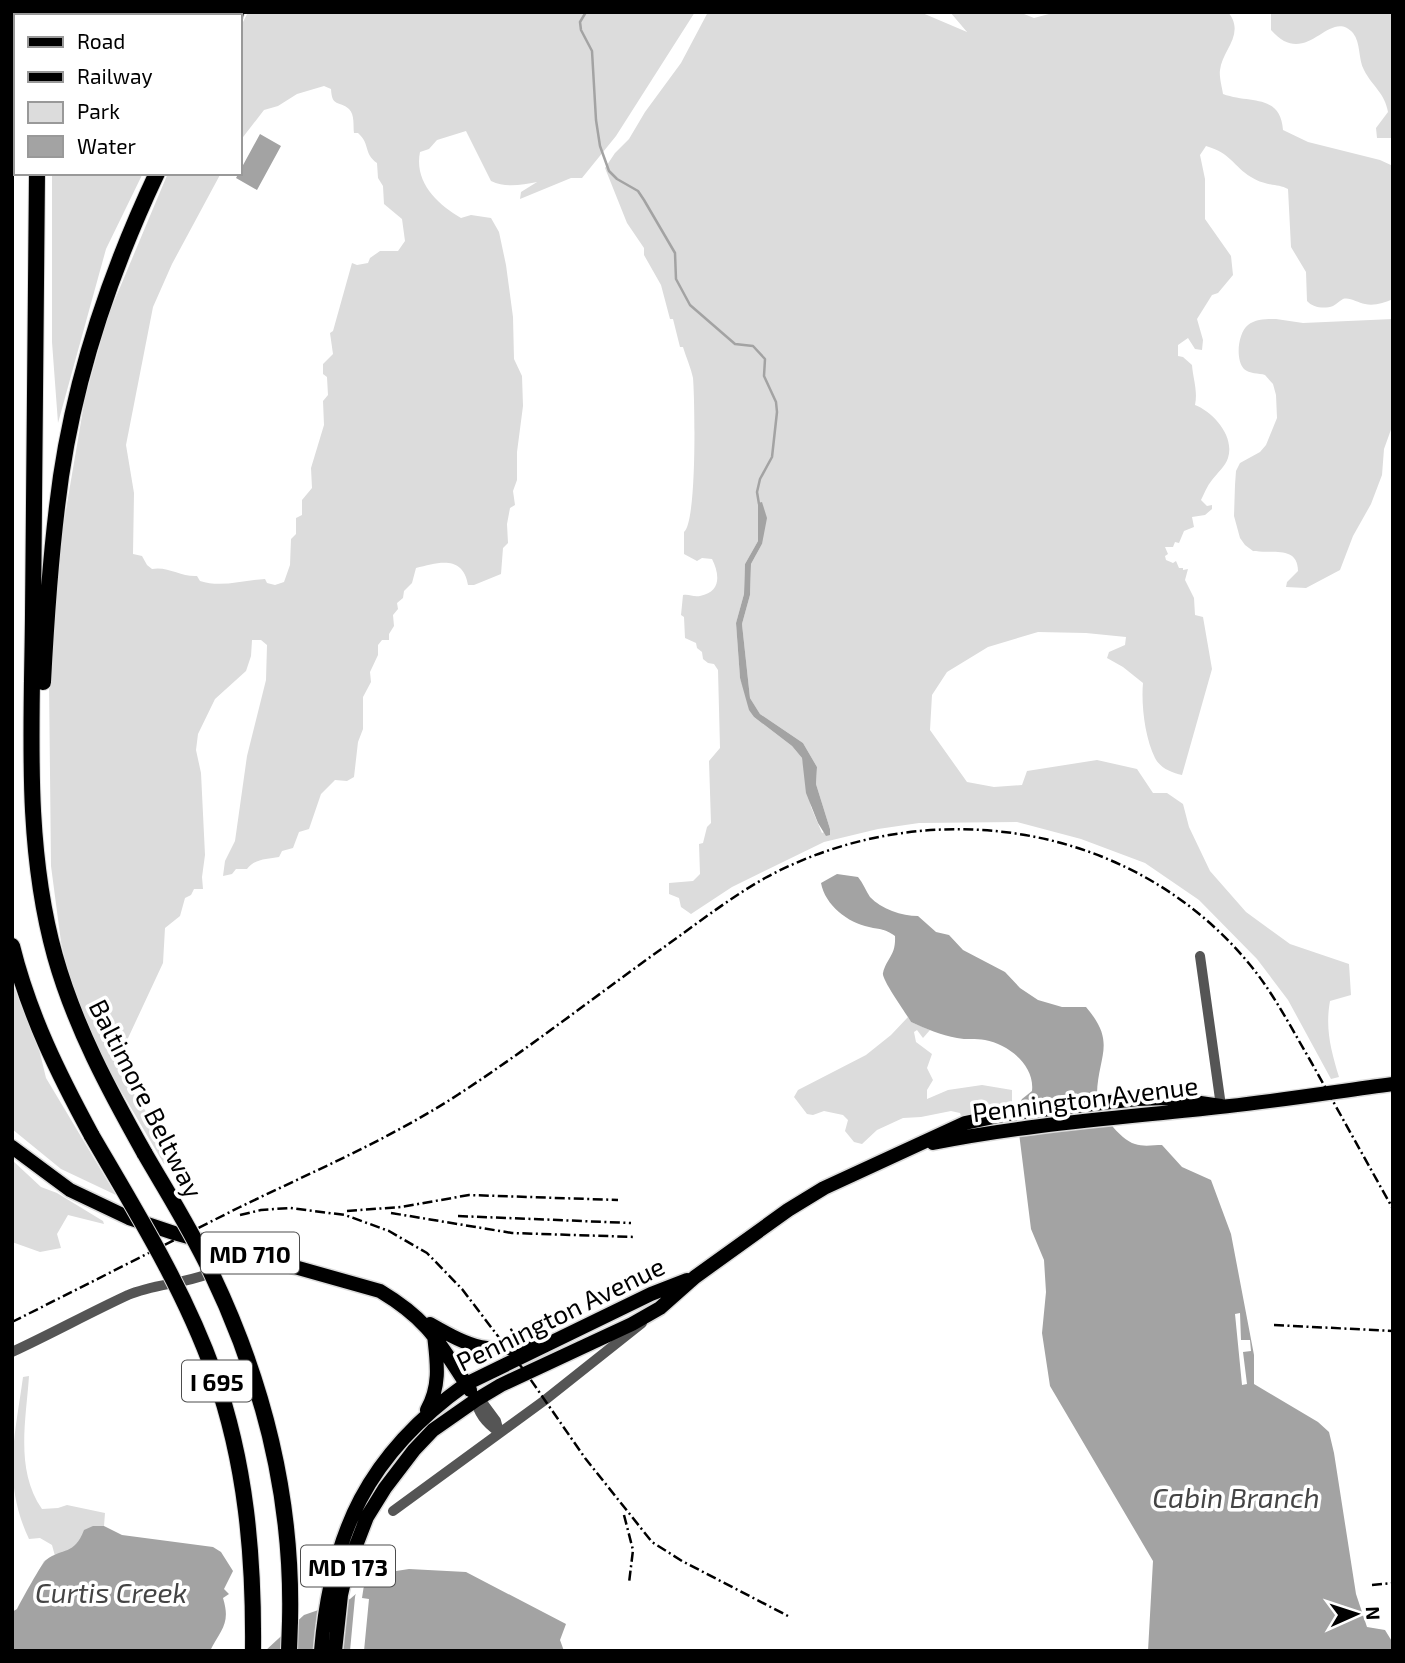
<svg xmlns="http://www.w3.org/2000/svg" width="1405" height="1663" font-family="'Exo 2',sans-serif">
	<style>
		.green { fill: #dcdcdc; fill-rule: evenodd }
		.water { fill: #a3a3a3 }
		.pier { fill: #fff }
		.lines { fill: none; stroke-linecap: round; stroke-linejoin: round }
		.stream { stroke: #a3a3a3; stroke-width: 2.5 }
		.major-casing { stroke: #dbdbdb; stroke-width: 17 }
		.highway-casing { stroke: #dbdbdb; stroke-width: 18 }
		.minor { stroke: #555; stroke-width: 10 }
		.major { stroke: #000; stroke-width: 14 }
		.highway { stroke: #000; stroke-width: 16 }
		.rail { stroke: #000; stroke-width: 2.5; stroke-dasharray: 10 3.5 2 3.5; stroke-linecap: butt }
		.highway-bridge-casing { stroke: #dbdbdb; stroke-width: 18; stroke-linecap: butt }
		.highway-bridge { stroke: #000; stroke-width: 16 }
		.labels { text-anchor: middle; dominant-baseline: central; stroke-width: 7; stroke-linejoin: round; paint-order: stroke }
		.shield { fill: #fff; stroke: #4c4c4c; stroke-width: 2 }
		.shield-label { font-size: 24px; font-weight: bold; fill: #000 }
		.street-label { font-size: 26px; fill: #000; stroke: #fff }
		.water-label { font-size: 28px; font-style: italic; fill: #444; stroke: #fff }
	</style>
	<rect width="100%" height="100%" fill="#fff"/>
	<path class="green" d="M56,12H194L191,16H56Z
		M248,12H695L616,136L582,178H571L520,199L521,192L537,182C521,185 506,188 491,181L466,131L437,140L429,149L420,152C414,182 437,204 461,218L471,215L491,218L499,232L506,265L513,317L514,359L522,376L523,406L517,452V480L513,491L515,505L510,508L507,524L508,543L503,548L501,574L474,585H468C463,555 439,562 416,568L412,583L404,591L403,598L397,603L398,609L393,615L394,626L389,634V640H382L378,645V655L370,672L371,682L363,697V729L358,742L354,777L347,781L335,780L321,794L309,829L299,832L293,848L282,851L279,857C267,859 254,859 247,869H236L232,874L223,876L225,861L235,841L247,756L266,680L267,645L261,640H252L251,656L246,671L215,699L198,734L196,750L201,773L205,855L202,877L203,889H194L191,895L185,898L180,916L165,928L163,963L122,1051L130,1088L170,1147L172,1157L164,1164L108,1069L71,987L61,942L51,866L49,680L62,533L85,398L108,316L168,173H221L172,264L153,307L126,445L134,493L133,554L142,556L147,565L152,569C168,566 181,577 197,576L200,581C221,588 244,580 265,579L267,583L275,585L284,582L290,565L291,539L296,534V518L302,515V500L312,488L311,468L324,425L323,401L328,395L327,377L323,374V364L333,354L330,333L333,331L352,263L357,265L368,263L370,258L380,251H398L405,241L402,219L384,204L383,186L378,178L377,163C363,153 371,145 358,133H354C353,126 355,115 349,109C339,100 332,108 331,89L324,86L297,94L278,106L264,110L240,141V28Z
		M708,12H920L967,32L950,12H1019L1034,18L1049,14L1045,12H1228C1246,34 1222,50 1220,70C1219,77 1222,87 1223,94C1250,104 1280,93 1283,130L1308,142L1380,160L1393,166V299C1384,303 1374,306 1365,304C1358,303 1350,297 1343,299C1339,301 1337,304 1333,306C1325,309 1313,308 1307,301L1306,272L1291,247L1288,189C1277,183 1267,187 1251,177C1233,166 1231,153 1206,146L1200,155L1205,179V219L1231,256L1233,275L1218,293L1212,295L1197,319L1203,340L1202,350L1195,349L1188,338L1178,345V356L1183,357L1192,365C1193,379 1198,391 1195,405C1213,412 1235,436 1228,458C1225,467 1217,473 1212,480C1207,486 1204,494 1201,500L1207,506L1212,505V509L1205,515L1192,517L1194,527L1184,531L1179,543L1175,542L1173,547H1165L1168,554L1165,556L1166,560L1173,563L1176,561L1179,568H1183V570L1188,569L1185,580L1194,598L1195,615L1203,617L1212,669L1182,775C1172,773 1160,768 1155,758C1145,738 1141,705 1143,683L1123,667L1107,658L1109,652L1125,645L1126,637L1086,633L1038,632L988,647L947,672L932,695L930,730L967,782L994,787L1022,785L1027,771L1097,760L1137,769L1153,793H1167L1183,804L1189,827L1210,871L1246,912L1290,944L1349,964L1351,995L1330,1001C1325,1029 1331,1050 1339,1077L1331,1079L1288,1000L1257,959L1199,900L1145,863L1081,839L1017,822L919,823L878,829L824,842L732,887L691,914L681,907L679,898L669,894V883L693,881L700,874L699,844L703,843L707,827L711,823L709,761L720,748L718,670L714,664L708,663L703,659L702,652L697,648L696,643L685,638L684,617L681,615L683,595C690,594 692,597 700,596C721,592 720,575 712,559L702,558L697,561L684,554V532C697,522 695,401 693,378C691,368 686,357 683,347H680L673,319H670L661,285L644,255V248L627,223L605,168L615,153L629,139L645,112L681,63ZM758,503L762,544L751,564L750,595L742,624L750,698L760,714L803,743L817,767L816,784L830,829L822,833L811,807L802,758L792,746L754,717L740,678L736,623L744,594L745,564L758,541Z
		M1271,12H1393V138H1377L1376,128L1388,112C1385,93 1372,86 1364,70C1358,59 1361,43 1353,33C1329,6 1307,71 1271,30Z
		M52,173H143L106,249L58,423L52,342Z
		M1276,319L1303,323L1393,319V424L1384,449L1382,475L1371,504L1353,536L1340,570L1306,588L1286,587L1287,582L1298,571C1298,545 1271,554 1253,551L1245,545L1240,538L1234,516L1235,485L1236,471L1240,463L1260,452L1266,445L1277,418L1276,395L1273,384L1265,375C1259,373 1249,374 1244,369C1235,359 1238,333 1248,325C1255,319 1267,319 1276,319Z
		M12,982L40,1053L46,1078L116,1195L61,1169L12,1129Z
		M908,1017L911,1022L930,1030L923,1038L917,1030L914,1032L916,1042L932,1054L927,1068L933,1080L927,1090V1099L948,1090L982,1085L1012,1090V1107L962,1118L960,1113L951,1111L921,1117L903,1118L877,1130L862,1144L854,1142L845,1131L848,1120L843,1115L824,1111L813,1115L807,1114L794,1097L798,1090L866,1055L891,1035Z
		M12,1160L41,1187L57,1193L103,1221L104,1224L68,1215L57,1234L61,1248L40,1252L12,1242Z
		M29,1376C26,1421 15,1470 42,1509L58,1508L67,1505L105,1513L104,1526H93L101,1558L34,1580L44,1561L55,1556L52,1545L40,1538L29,1539C2,1482 15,1436 23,1377Z"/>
	<path class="water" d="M260,134L281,146L257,190L236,178Z
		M762,502L767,518L762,544L751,564L750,595L742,624L750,698L760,714L803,743L817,767L816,784L830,829V835L826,836L818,823L806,793L802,758L792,746L754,717L749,710L740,678L736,623L744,594L745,564L758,541V503Z
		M837,874L858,877C863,883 866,891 870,897C881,909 902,916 918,916L936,932L949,935L963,950L1005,972L1020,988L1038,1000L1062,1007H1086C1117,1043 1098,1055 1097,1094C1097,1110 1120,1140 1135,1144C1143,1147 1154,1145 1162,1145L1182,1167L1211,1180L1231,1234L1254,1355V1384L1318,1422L1329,1432L1334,1453L1356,1594L1367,1627L1385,1630L1393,1643V1651H1148L1153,1561L1050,1386L1042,1333L1046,1292L1044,1260L1031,1229L1016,1109L1022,1099L1032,1091C1035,1065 1008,1044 985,1040C976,1038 966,1040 957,1038C941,1035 926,1029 911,1022C906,1013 881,979 883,973C887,957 896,956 895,936C884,928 881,930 869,927C848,923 825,905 821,883Z
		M93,1526H104L122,1535L213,1547L221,1552L233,1571L224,1589L229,1594L223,1598C231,1624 221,1629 210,1651H12V1612L17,1609C21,1601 42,1563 46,1560C63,1547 74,1556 84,1530Z
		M409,1569L466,1572L566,1624L560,1640L564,1651H265L304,1615L350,1599L364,1587L369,1578L377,1574Z"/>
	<path class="pier" d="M1240,1313L1241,1340H1250L1251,1351L1243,1352L1247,1384L1242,1385L1235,1314Z
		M361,1584L364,1585L362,1598L369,1599L364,1651H350L355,1597L357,1588Z"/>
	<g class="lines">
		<path class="stream" d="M586,12L580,22L581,30L592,51L596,120L600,146L609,171L617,179L638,191L644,200L675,253L676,279L690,305L735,344L753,346L765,359L764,376L776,402L777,412L772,457L760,479L757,492L759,504"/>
		<g class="major-casing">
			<path id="major" d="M933,1143C1018,1126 1105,1119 1192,1110C1259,1104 1326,1093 1393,1084
				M12,1147L70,1190L129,1218L174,1233L380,1291C430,1321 439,1343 470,1390
				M430,1324C472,1348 488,1355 536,1343
				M427,1410C441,1385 437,1362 434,1335
				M321,1651C331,1532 368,1454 466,1384L651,1294L687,1280
				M335,1651L341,1595L347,1569L367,1517L385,1488L414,1450L433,1430L476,1400L501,1385L632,1324L660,1308L695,1277L788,1210L824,1188L965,1123L1008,1114L1137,1099L1166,1098L1221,1106"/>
		</g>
		<g class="highway-casing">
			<path id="highway" d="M39,16V12
				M208,16L212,12
				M235,16L236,12
				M12,123H16
				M37,173C36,320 35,467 33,614C32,728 24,845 55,956C75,1027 109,1090 145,1154
				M43,682C46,624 50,565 57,507C70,391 107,279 157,173
				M12,946C29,1015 59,1075 92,1136
				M289,1651L290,1621"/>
		</g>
		<path class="minor" d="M1200,956L1221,1106
			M12,1352C51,1334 89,1313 128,1295C165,1279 214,1286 240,1250
			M476,1400C478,1413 487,1424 499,1432
			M478,1402H482L496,1421L499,1432
			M393,1511L545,1400L642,1323"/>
		<use href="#major" class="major"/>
		<use href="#highway" class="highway"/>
		<path class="rail" d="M347,1211L401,1207L469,1195L618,1200
			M391,1213L512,1233L636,1237
			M240,1215L261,1210L290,1208L345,1215L389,1231L427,1253L462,1289L526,1373L585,1458L652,1542L682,1561L788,1616
			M458,1216L631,1223
			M12,1322C88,1284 164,1245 240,1207C314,1171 390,1139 459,1094C528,1049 593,998 660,950C694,926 728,899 765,878C924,792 1127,820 1246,960C1272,990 1290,1026 1310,1060C1338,1110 1365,1159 1393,1209
			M1274,1325L1393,1331
			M624,1515L633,1550L629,1583
			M1372,1585L1393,1583"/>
		<g class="highway-bridge-casing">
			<path id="highway-bridge" d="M92,1136C137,1213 184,1289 214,1373C246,1463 254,1556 253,1651
				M145,1154C167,1192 191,1230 210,1270C263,1380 293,1499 290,1621"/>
		</g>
		<use href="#highway-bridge" class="highway-bridge"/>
	</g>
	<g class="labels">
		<g class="shield">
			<rect x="201" y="1232.5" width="98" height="41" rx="5"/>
			<rect x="182" y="1360.5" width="70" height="41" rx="5"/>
			<rect x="301" y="1545.5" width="94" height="41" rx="5"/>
		</g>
		<g class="shield-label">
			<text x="250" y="1253">MD 710</text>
			<text x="217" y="1381">I 695</text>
			<text x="348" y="1566">MD 173</text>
		</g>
		<g class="street-label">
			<text transform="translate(147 1098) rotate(63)">Baltimore Beltway</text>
			<text transform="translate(1085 1098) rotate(-7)">Pennington Avenue</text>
			<text transform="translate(560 1313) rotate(-26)">Pennington Avenue</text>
		</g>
		<g class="water-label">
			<text x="1236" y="1497">Cabin Branch</text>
			<text x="111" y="1592">Curtis Creek</text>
		</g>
	</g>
	<rect width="1405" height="1663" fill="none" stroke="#000000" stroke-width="28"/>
	<rect x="14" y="14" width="228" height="161" fill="#ffffff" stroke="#999999" stroke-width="2"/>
	<rect x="28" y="37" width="35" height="10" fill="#000000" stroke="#999999" stroke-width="2"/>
	<text x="77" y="49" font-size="21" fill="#000000">Road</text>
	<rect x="28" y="72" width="35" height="10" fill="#000000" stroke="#999999" stroke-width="2"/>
	<text x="77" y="84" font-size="21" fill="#000000">Railway</text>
	<rect x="28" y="102" width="35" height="21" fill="#dcdcdc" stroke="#999999" stroke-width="2"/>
	<text x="77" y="119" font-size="21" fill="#000000">Park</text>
	<rect x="28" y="136" width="35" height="21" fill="#a3a3a3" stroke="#999999" stroke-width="2"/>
	<text x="77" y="154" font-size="21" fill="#000000">Water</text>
	<g transform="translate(1356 1614) rotate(87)" stroke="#ffffff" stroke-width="5" paint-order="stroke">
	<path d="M0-5L12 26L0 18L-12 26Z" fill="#000000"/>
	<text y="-10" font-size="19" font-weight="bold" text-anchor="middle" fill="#000000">N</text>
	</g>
</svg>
